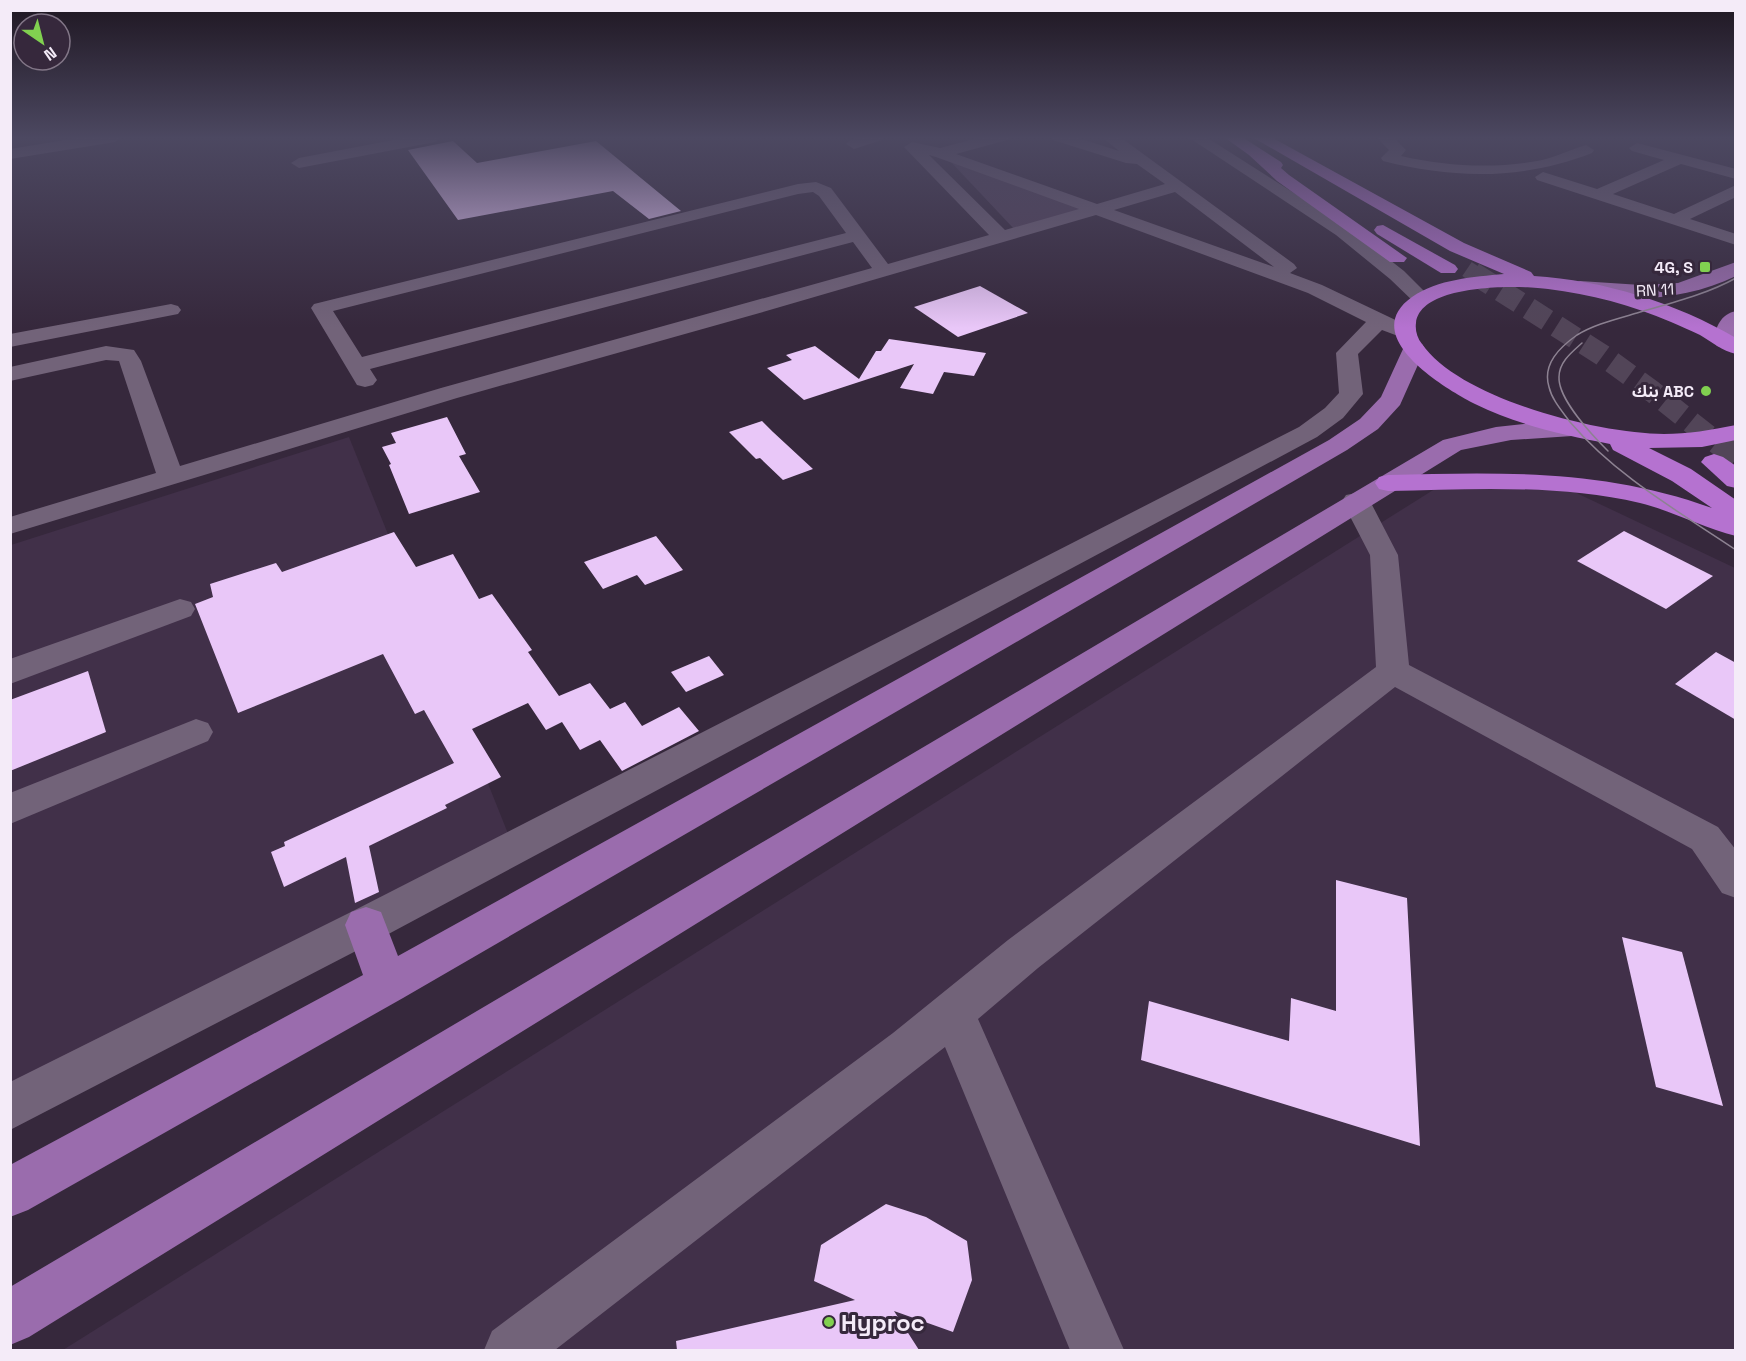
<svg xmlns="http://www.w3.org/2000/svg" width="1746" height="1361" viewBox="0 0 1746 1361" font-family="'Space Grotesk','Noto Sans Arabic',sans-serif">
	<rect width="100%" height="100%" fill="#36283c"/>
	<g fill="#413049">
		<polygon points="349,437 511,841 11,1101 11,545"/>
		<polygon points="1438,487 1568,489 1735,568 1735,1350 63,1350"/>
	</g>
	<polygon fill="#514059" points="951,162 1083,209 1015,230"/>
	<g fill="#e9c7f8">
		<polygon points="453,141 477,163 596,141 681,211 649,219 613,191 458,220 408,150"/>
		<polygon points="980,286 1028,313 958,337 914,307"/>
		<polygon points="889,339 986,353 974,376 944,372 933,394 900,388 914,364 804,400 767,368 792,360 786,355 815,346 859,379 876,351 881,351"/>
		<polygon points="447,417 466,454 459,456 480,492 409,514 389,465 391,464 382,447 396,443 391,433"/>
		<polygon points="762,421 773,432 813,469 783,480 760,458 756,459 729,432"/>
		<polygon points="1624,531 1713,576 1666,609 1577,561"/>
		<polygon points="394,532 416,567 453,554 479,599 492,594 532,650 528,652 559,696 590,683 610,709 625,702 642,726 679,707 699,731 622,771 600,740 580,750 562,722 546,730 528,703 472,729 501,777 445,805 447,808 369,846 379,892 355,903 346,857 284,887 271,852 285,846 284,842 454,763 424,710 415,714 383,654 238,713 195,604 213,597 210,584 276,563 282,572"/>
		<polygon points="656,536 683,570 645,585 637,575 603,589 584,562"/>
		<polygon points="1716,652 1736,663 1736,720 1675,684"/>
		<polygon points="709,656 724,675 686,692 671,672"/>
		<polygon points="88,671 106,732 10,771 10,700"/>
		<polygon points="1336,880 1407,898 1420,1146 1141,1060 1149,1001 1289,1041 1291,998 1336,1011"/>
		<polygon points="1622,937 1682,952 1723,1106 1656,1087"/>
		<polygon points="886,1204 926,1217 967,1241 972,1280 953,1332 894,1311 919,1350 677,1350 676,1341 855,1300 814,1281 821,1245"/>
	</g>
	<g fill="none" stroke-linecap="round" stroke-linejoin="round">
		<polyline stroke="#524558" stroke-width="17" stroke-dasharray="17 9" stroke-linecap="butt" points="1467,269 1476,275"/>
		<polyline stroke="#524558" stroke-width="22" stroke-dasharray="22 11" stroke-linecap="butt" points="1473,273 1602,355 1653,392 1727,451"/>
		<polyline stroke="#524558" stroke-width="29" stroke-dasharray="29 14" stroke-linecap="butt" points="1725,450 1736,459"/>
		<g fill="#726379" fill-rule="evenodd">
			<polygon points="84,137 122,137 115,142 10,159 10,149"/>
			<polygon points="409,137 442,137 435,142 299,168 291,163 299,158"/>
			<polygon points="859,137 884,137 882,140 854,149 846,144 849,141"/>
			<path d="M982 137H1009L1007 140 956 154 1097 204 1165 184 1137 164 1126 163 1053 140 1051 137H1075L1119 151 1102 137H1120L1294 264 1297 268 1290 273 1322 285 1406 325 1409 330 1406 335 1398 336 1382 330 1358 354 1363 394 1343 418 1317 437 381 938 10 1130V1082L351 912 1299 427 1325 408 1339 393 1336 353 1366 322 1308 293 1096 215 756 314 457 398 10 534V517L156 473 119 361 106 360 10 381V367L106 346 134 350 141 361 180 466 441 388 872 268 853 242 370 369 377 380 373 385 365 387 357 385 311 308 314 304 798 184 816 182 831 188 888 264 989 235 904 147 912 142 940 148ZM929 155 936 157 1079 209 1005 230ZM813 192 819 196 846 233 362 357 333 311 798 194ZM1175 192 1274 267 1114 210Z"/>
			<polygon points="1188,137 1206,137 1349,228 1404,271 1432,299 1429,303 1415,303 1390,279 1336,235"/>
			<path d="M1376 137H1393L1406 150 1401 156C1445 166 1492 169 1537 161 1554 158 1569 150 1586 145L1594 150 1592 153C1523 180 1454 179 1383 161L1381 158 1389 150Z"/>
			<polygon points="1637,143 1736,169 1736,179 1681,164 1613,194 1674,214 1736,185 1736,197 1690,219 1736,234 1736,245 1537,180 1535,177 1543,172 1597,189 1664,160 1632,151 1629,148"/>
			<polygon points="171,304 178,306 181,310 178,314 10,347 10,334"/>
			<polygon points="1356,493 1366,495 1370,501 1398,555 1409,665 1718,827 1736,850 1736,898 1722,893 1692,849 1395,687 1038,968 978,1019 1124,1350 1070,1350 945,1047 555,1350 484,1350 492,1331 893,1033 1008,940 1376,667 1370,555 1342,501 1346,495"/>
			<polygon points="180,599 191,602 195,609 191,616 10,684 10,659"/>
			<polygon points="196,719 208,723 213,732 208,741 10,824 10,793"/>
		</g>
		<g fill="#9a6cad" fill-rule="evenodd">
			<path d="M1736 262V276C1687 300 1626 304 1573 291L1570 287 1573 283 1580 281 1641 285 1678 283Z"/>
			<path d="M1736 311V342L1733 346 1725 348 1717 346 1714 341C1715 327 1721 314 1736 311Z"/>
			<polygon points="1414,342 1422,344 1425,349 1400,405 1378,429 1347,450 403,998 28,1210 10,1217 10,1165 363,975 345,925 351,912 366,907 381,912 398,956 1329,440 1360,419 1381,397 1403,349 1406,344"/>
			<polygon points="1541,422 1581,424 1584,429 1581,434 1572,436 1511,440 1461,450 29,1337 10,1345 10,1287 1443,440 1496,427"/>
		</g>
		<g fill="#b572d0" fill-rule="evenodd">
			<polygon points="1224,137 1242,137 1281,162 1283,165 1281,168 1289,175 1407,258 1404,262 1390,262 1277,181 1249,155"/>
			<path d="M1252 137H1271L1464 243 1531 272 1534 276C1603 280 1676 303 1736 338V354C1722 351 1712 342 1700 335 1690 330 1680 326 1671 322 1632 305 1590 294 1548 289 1520 285 1420 283 1416 323 1415 330 1417 338 1422 344 1460 399 1599 434 1664 434 1688 434 1711 430 1736 425V440L1702 447 1649 448 1691 469 1736 500V536C1703 528 1673 511 1640 503 1557 484 1472 489 1388 491L1379 489 1375 483 1379 477 1388 475C1501 472 1604 469 1712 508L1672 481 1613 450 1610 444C1564 435 1517 425 1475 404 1444 388 1357 336 1412 297 1438 279 1473 277 1504 274L1450 251Z"/>
			<polygon points="1383,225 1455,265 1458,269 1455,273 1441,273 1377,234 1374,230 1377,226"/>
			<polygon points="1714,454 1723,457 1736,466 1736,488 1727,486 1701,462 1705,457"/>
		</g>
		<g stroke="#8d8292" stroke-width="1.5">
			<path d="M1736 278C1705 295 1671 303 1637 313 1617 319 1595 324 1577 335 1560 347 1542 364 1549 387 1552 400 1562 411 1570 422 1616 476 1678 511 1736 550"/>
			<path d="M1582 343C1572 352 1559 362 1559 377 1558 399 1593 436 1608 451"/>
		</g>
	</g>
	<linearGradient id="sky" x2="0" y2="1"><stop stop-color="#1e1621"/><stop offset="0.42" stop-color="#4c4861"/><stop offset="1" stop-color="#4c4861" stop-opacity="0"/></linearGradient>
	<rect width="1746" height="328" fill="url(#sky)"/>
	<g fill="#81d050" stroke="#36283c" stroke-width="2">
		<rect x="1699" y="261" width="12" height="12" rx="3"/>
		<circle cx="1706" cy="391" r="6"/>
		<circle cx="829" cy="1322" r="6"/>
	</g>
	<g text-anchor="middle" dominant-baseline="central" stroke-width="6" stroke-linejoin="round" paint-order="stroke">
		<g font-size="16" font-weight="bold" fill="#f4ebf8" stroke="#36283c" text-anchor="end">
			<text x="1693" y="267">4G, S</text>
			<text x="1694" y="391">بنك ABC</text>
		</g>
		<g font-size="16" fill="#f4ebf8" stroke="#36283c">
			<text transform="translate(1655 290) rotate(-3)">RN 11</text>
		</g>
		<g font-size="24" font-weight="bold" fill="#f4ebf8" stroke="#36283c" text-anchor="start">
			<text x="841" y="1322">Hyproc</text>
		</g>
	</g>
	<rect width="1746" height="1361" fill="none" stroke="#f4ebf8" stroke-width="24"/>
	<g transform="translate(42 42) rotate(145)"><circle r="28" fill="#36283c" stroke="#827687" stroke-width="1.5"/>
	<path d="M0-4.5L10 22L0 15L-10 22Z" fill="#81d050"/>
	<text y="-9" font-size="16" font-weight="bold" text-anchor="middle" fill="#f4ebf8">N</text>
	</g>
</svg>
